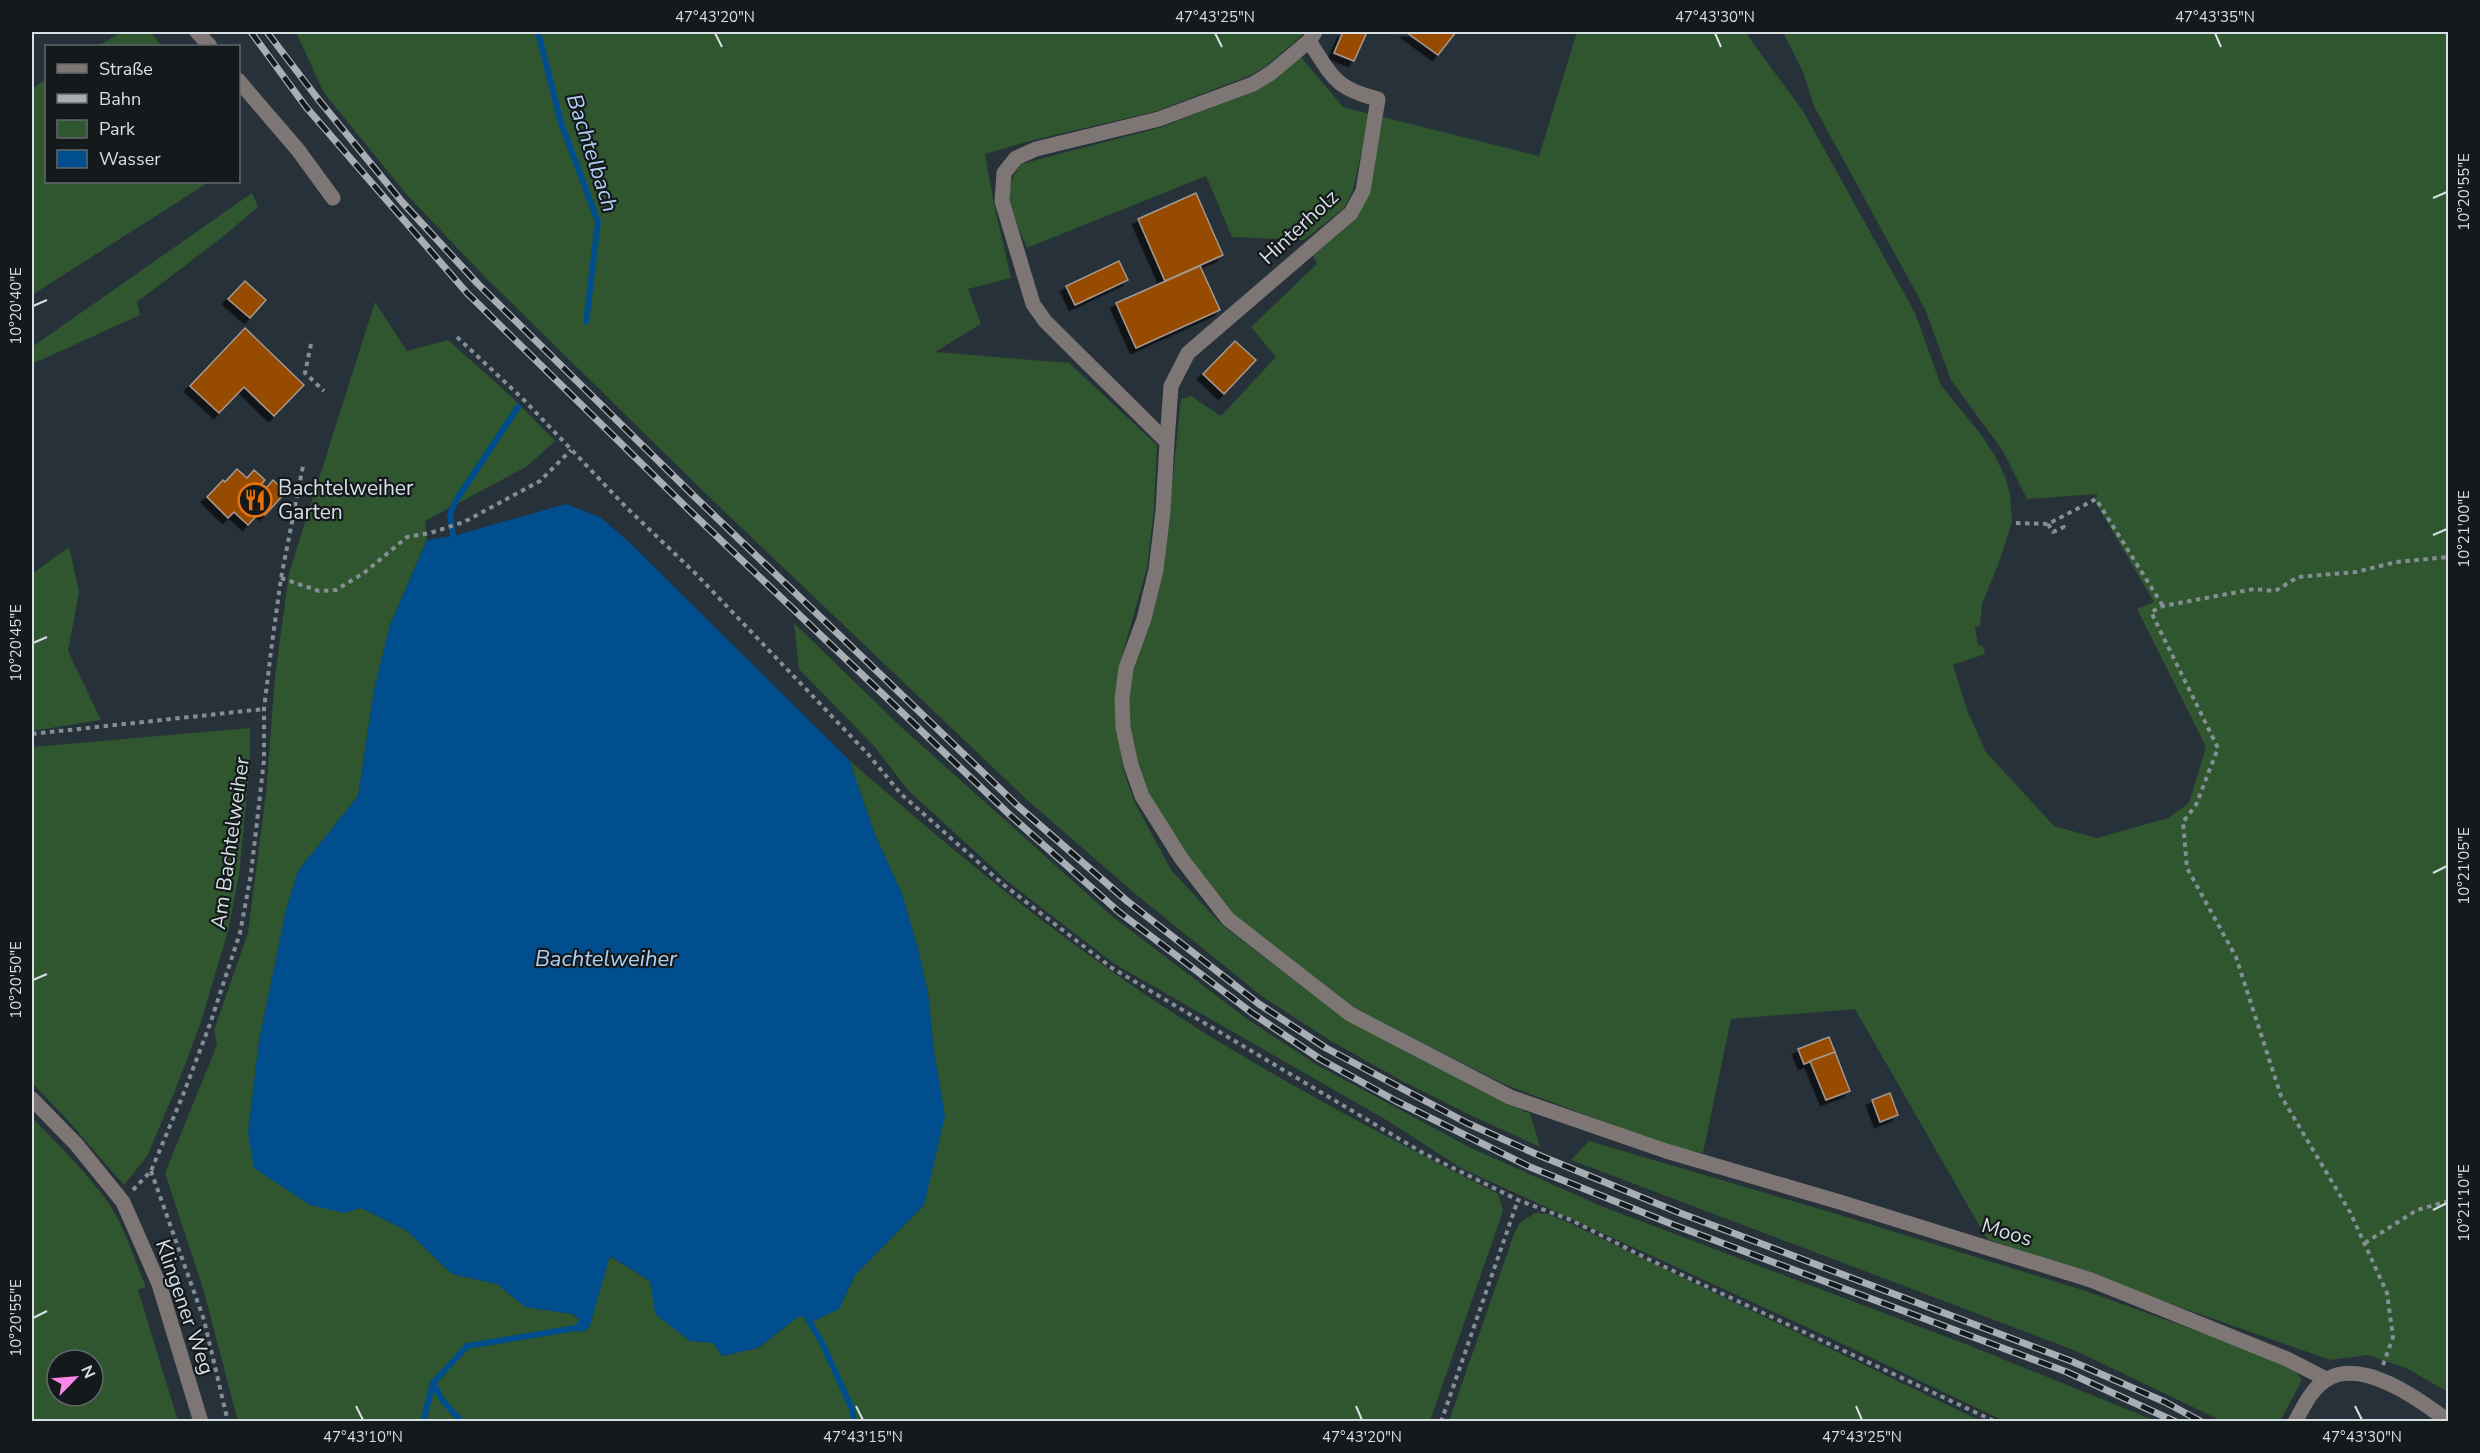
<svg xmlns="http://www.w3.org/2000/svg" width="2480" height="1453" viewBox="0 0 2480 1453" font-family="'Nunito Sans',sans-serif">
	<defs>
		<filter id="shadow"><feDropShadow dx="-5.5" dy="5.5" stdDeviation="0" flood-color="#0009"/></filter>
	</defs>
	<rect width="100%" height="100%" fill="#27313a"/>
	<g fill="#2f562e" fill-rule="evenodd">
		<polygon points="122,32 151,32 161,46 98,46"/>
		<polygon points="296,32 1306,32 1265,67 1249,76 1157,111 1030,141 985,154 994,204 1011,278 968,289 981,324 935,352 1069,363 1157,445 1154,509 1147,568 1119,667 1117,728 1123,769 1134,801 1171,870 1222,925 1348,1021 1530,1114 1540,1147 1472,1116 1404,1082 1331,1041 1263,997 1133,892 1026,799 703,491 484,276 408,196 324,93"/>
		<polygon points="1577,32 1745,32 1803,111 1915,313 1941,385 1982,436 1995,456 2006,479 2010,495 2012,522 1998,565 1982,604 1980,626 1975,627 1978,645 1983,646 1985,654 1953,665 1967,710 1986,752 2054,826 2097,838 2168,818 2189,803 2206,747 2137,609 2154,602 2096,503 2097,494 2027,499 2003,451 1951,380 1925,309 1814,106 1803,72 1783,32 2448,32 2448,1392 2406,1368 2368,1355 2330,1360 1987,1239 1855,1009 1731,1019 1703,1153 1669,1146 1506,1085 1352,1009 1230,914 1186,857 1147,793 1137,763 1130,727 1129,699 1132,669 1152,620 1163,570 1181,399 1191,396 1221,416 1276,357 1251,327 1317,264 1313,256 1356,217 1367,193 1383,117 1539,156"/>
		<path d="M1301 57 1343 107 1370 114 1353 190 1344 208 1304 240 1232 237 1206 176 1027 248C1015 217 998 194 1021 164L1162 127 1256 90 1275 79Z"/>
		<polygon points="46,79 46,182 209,182 32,295 32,89"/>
		<polygon points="252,193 258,207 220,239 137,302 140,315 32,364 32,347"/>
		<path d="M375 302 407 351 448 340 515 400 555 441 526 467 425 521 427 539 390 625 374 690 358 796 298 871 286 910 259 1041 248 1133 344 1213 361 1208 406 1230 452 1274 497 1284 525 1307 572 1314 589 1328 609 1256 650 1281 690 1341 713 1343 722 1356 758 1348 799 1316 839 1309 855 1275 924 1205 934 1052 928 993 918 949 902 894 875 835 849 760C933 833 1018 906 1110 970 1232 1057 1365 1126 1498 1194L1503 1211 1430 1421 238 1422 203 1288 165 1173 217 1045 214 1030 248 933 266 793 275 677 289 573Z"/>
		<polygon points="69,547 79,592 68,651 101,720 32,731 32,574"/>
		<polygon points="794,623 900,726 1113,917 1247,1019 1317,1065 1471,1148 1601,1206 1968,1345 2156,1421 2004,1421 1828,1337 1461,1168 1388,1121 1113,963 1007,881 907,789 875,747 799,669"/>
		<polygon points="250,728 250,762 239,875 228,931 201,1022 176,1088 147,1156 124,1185 63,1115 32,1083 32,747"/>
		<path d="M32 1117C58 1145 90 1175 111 1207 126 1231 135 1261 146 1287L138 1290 178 1421H32ZM57 1360H93V1396H57Z"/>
		<polygon points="1589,1141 1840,1215 2086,1291 2272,1358 2297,1373 2302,1380 2280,1421 2222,1421 2076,1351 1571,1160"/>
		<polygon points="1535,1213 1548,1214 1567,1222 1981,1421 1449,1421 1514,1234 1520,1223"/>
	</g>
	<polygon fill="#004e8d" points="566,504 600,517 628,541 849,760 875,835 902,894 918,949 928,993 934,1052 945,1116 924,1205 855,1275 839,1309 814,1321 799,1316 758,1348 722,1356 713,1343 690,1341 655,1314 650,1281 610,1256 589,1328 580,1333 576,1328 579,1319 572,1314 525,1307 497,1284 452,1274 406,1230 361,1208 344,1213 310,1205 254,1168 248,1134 259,1041 286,910 298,871 358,796 374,690 390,625 427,540 453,536"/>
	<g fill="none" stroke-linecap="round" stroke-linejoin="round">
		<g stroke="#004e8d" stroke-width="6">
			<polyline points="538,32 561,123 598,222 586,322"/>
			<polyline points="454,542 450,515 455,502 518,407"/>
			<polyline points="808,1319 822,1343 852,1409 854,1422"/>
			<polyline points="423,1422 433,1383"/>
			<polyline points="462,1422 442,1400 433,1383 467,1346 576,1328 580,1324"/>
		</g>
	</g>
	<g fill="#974c00" stroke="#a6988f" stroke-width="1.5" filter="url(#shadow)">
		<polygon points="1343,32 1367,32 1354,61 1334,53"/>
		<polygon points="1406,32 1456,32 1438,55"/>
		<polygon points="1196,193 1223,255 1165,281 1138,219"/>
		<polygon points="1119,261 1128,280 1075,305 1066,286"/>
		<polygon points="1200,266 1220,310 1136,348 1116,303"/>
		<polygon points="245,281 266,300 250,318 228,299"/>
		<polygon points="245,328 304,385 274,416 244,387 219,413 190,386"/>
		<polygon points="1235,341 1256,360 1224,394 1203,374"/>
		<polygon points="237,469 247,478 254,470 265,480 257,489 262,493 273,480 286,492 265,515 261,511 248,525 234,512 228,518 207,497 223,480 225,482"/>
		<polygon points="1829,1037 1835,1052 1804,1064 1798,1049"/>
		<polygon points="1835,1052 1850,1091 1826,1100 1810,1061"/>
		<polygon points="1890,1093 1898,1115 1880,1122 1872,1100"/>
	</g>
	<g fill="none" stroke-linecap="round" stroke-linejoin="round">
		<g stroke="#858e94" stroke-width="4" stroke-dasharray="4.5 4.5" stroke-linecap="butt">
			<polyline points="457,337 524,400 626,507 696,574 867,753 901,794 1004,885 1112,968 1423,1153 1518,1200 1571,1220 1648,1259 1996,1422"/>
			<polyline points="311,344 305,373 324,391"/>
			<polyline points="2016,523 2048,524 2096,499 2163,606"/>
			<polyline points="2048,524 2053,532 2064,527 2066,530"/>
			<polyline points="281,578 319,591 336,590 364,573 407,537 430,533 464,522 540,481 571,450"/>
			<polyline points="32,734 264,709"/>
			<polyline points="151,1171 204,1320 228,1422"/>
			<polyline points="133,1190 151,1171 183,1095 210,1024 240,933 251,874 264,760 264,709 271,651 281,578 303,466"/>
			<polyline points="2365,1243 2417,1210 2448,1201"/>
			<polyline points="2383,1365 2393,1337 2387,1293 2350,1212 2281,1096 2236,957 2187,868 2183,822 2196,805 2218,748 2151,612 2163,606 2254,589 2275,591 2298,577 2356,572 2396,562 2448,557"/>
			<polyline points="1441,1422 1518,1200"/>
		</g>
		<g stroke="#7d7675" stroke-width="15">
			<polyline points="197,32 210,46"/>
			<polyline points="1315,32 1309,41 1271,73 1253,84 1159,119 1036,149 1016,158 1004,173 1002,201 1033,304 1045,321 1167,442 1163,511 1156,570 1144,619 1126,668 1122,699 1123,727 1131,765 1142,796 1181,858 1228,919 1350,1014 1510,1097 1666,1151 1843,1203 2091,1280 2287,1359 2326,1379"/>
			<polyline points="238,80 298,150 333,198"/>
			<path d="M1167 442 1171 386 1188 353 1351 213 1363 191 1378 99C1334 88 1333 77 1309 41"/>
			<polyline points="32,1099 76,1144 123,1202 159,1284 201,1422"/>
			<path d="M2295 1422C2303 1408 2311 1389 2326 1380 2361 1357 2419 1399 2448 1421"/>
		</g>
		<g stroke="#a7afb5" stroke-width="7">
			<g id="rail">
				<polyline points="251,32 306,107 467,293 688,509 1011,816 1119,912 1252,1013 1320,1059 1396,1101 1530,1167 1674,1225 2067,1372 2176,1422"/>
				<polyline points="267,32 318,99 403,203 478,284 697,499 1019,807 1127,901 1259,1004 1326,1048 1401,1088 1467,1123 1536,1154 1680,1213 2071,1361 2165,1402 2202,1422"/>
			</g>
		</g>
		<use href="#rail" stroke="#14191c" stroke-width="4.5" stroke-dasharray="14" stroke-linecap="butt"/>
	</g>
	<path fill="none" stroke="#d8dfe4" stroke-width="2" d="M715 33 722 47M1215 33 1222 47M1715 33 1721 47M2215 33 2221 47M2433 198 2447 192M33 306 47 300M2433 535 2447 529M33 643 47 637M2433 873 2447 866M33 980 47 974M2433 1210 2447 1203M33 1318 47 1311M356 1406 363 1420M856 1406 863 1420M1356 1406 1362 1420M1856 1406 1862 1420M2355 1406 2362 1420"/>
	<defs>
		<g id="restaurant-ring" transform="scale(1.725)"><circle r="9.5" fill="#14191c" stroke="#e8710a" stroke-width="1.5"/><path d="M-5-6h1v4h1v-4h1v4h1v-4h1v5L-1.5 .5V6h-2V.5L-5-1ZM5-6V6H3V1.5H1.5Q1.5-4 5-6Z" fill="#e8710a"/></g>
	</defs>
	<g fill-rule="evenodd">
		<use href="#restaurant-ring" x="255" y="500"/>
	</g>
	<g text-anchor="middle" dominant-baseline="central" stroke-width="4.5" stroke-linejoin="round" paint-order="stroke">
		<g font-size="21" fill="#d8dfe4" stroke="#14191c">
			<text transform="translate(1299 227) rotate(-43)">Hinterholz</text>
			<text transform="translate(230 843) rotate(-82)">Am Bachtelweiher</text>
			<text transform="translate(2007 1232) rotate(17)">Moos</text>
			<text transform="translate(185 1307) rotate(71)">Klingener Weg</text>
		</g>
		<g font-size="21" fill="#d8dfe4" stroke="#14191c" text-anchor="start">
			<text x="278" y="488">Bachtelweiher<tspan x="278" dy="24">Garten</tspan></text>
		</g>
		<g font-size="22" font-style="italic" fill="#afd0f4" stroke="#14191c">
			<text transform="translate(592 153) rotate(72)">Bachtelbach</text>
			<text x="606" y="959">Bachtelweiher</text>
		</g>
	</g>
	<rect width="2480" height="1453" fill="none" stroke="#14191c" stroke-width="66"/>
	<rect x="45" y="45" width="195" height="138" fill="#14191c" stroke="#62686c" stroke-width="1.5"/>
	<rect x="57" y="64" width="30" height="9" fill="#7d7675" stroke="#62686c" stroke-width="1.5"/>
	<text x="99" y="75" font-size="18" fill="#d8dfe4">Straße</text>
	<rect x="57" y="94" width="30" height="9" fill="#a7afb5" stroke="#62686c" stroke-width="1.5"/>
	<text x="99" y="105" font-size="18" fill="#d8dfe4">Bahn</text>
	<rect x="57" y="120" width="30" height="18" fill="#2f562e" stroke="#62686c" stroke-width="1.5"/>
	<text x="99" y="135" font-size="18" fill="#d8dfe4">Park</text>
	<rect x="57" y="150" width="30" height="18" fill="#004e8d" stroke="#62686c" stroke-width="1.5"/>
	<text x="99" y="165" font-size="18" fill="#d8dfe4">Wasser</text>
	<g transform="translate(75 1378) rotate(65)"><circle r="28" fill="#14191c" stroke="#62686c" stroke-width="1.5"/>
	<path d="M0-4.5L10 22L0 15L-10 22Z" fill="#f987e8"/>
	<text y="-9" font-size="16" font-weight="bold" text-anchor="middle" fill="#d8dfe4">N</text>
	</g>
	<rect x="33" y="33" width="2414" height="1387" fill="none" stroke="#d8dfe4" stroke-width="2"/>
	<g font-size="15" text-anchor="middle" fill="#d8dfe4">
		<text x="715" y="22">47°43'20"N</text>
		<text x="1215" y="22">47°43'25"N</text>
		<text x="1715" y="22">47°43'30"N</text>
		<text x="2215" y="22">47°43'35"N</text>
		<text transform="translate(2464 192) rotate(-90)" y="5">10°20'55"E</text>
		<text transform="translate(16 306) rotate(-90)" y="5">10°20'40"E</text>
		<text transform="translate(2464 529) rotate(-90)" y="5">10°21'00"E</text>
		<text transform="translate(16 643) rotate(-90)" y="5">10°20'45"E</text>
		<text transform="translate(2464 866) rotate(-90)" y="5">10°21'05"E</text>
		<text transform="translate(16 980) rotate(-90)" y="5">10°20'50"E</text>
		<text transform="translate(2464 1203) rotate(-90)" y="5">10°21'10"E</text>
		<text transform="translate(16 1318) rotate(-90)" y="5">10°20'55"E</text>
		<text x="363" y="1442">47°43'10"N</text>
		<text x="863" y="1442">47°43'15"N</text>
		<text x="1362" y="1442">47°43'20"N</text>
		<text x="1862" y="1442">47°43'25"N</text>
		<text x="2362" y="1442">47°43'30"N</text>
	</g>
</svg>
